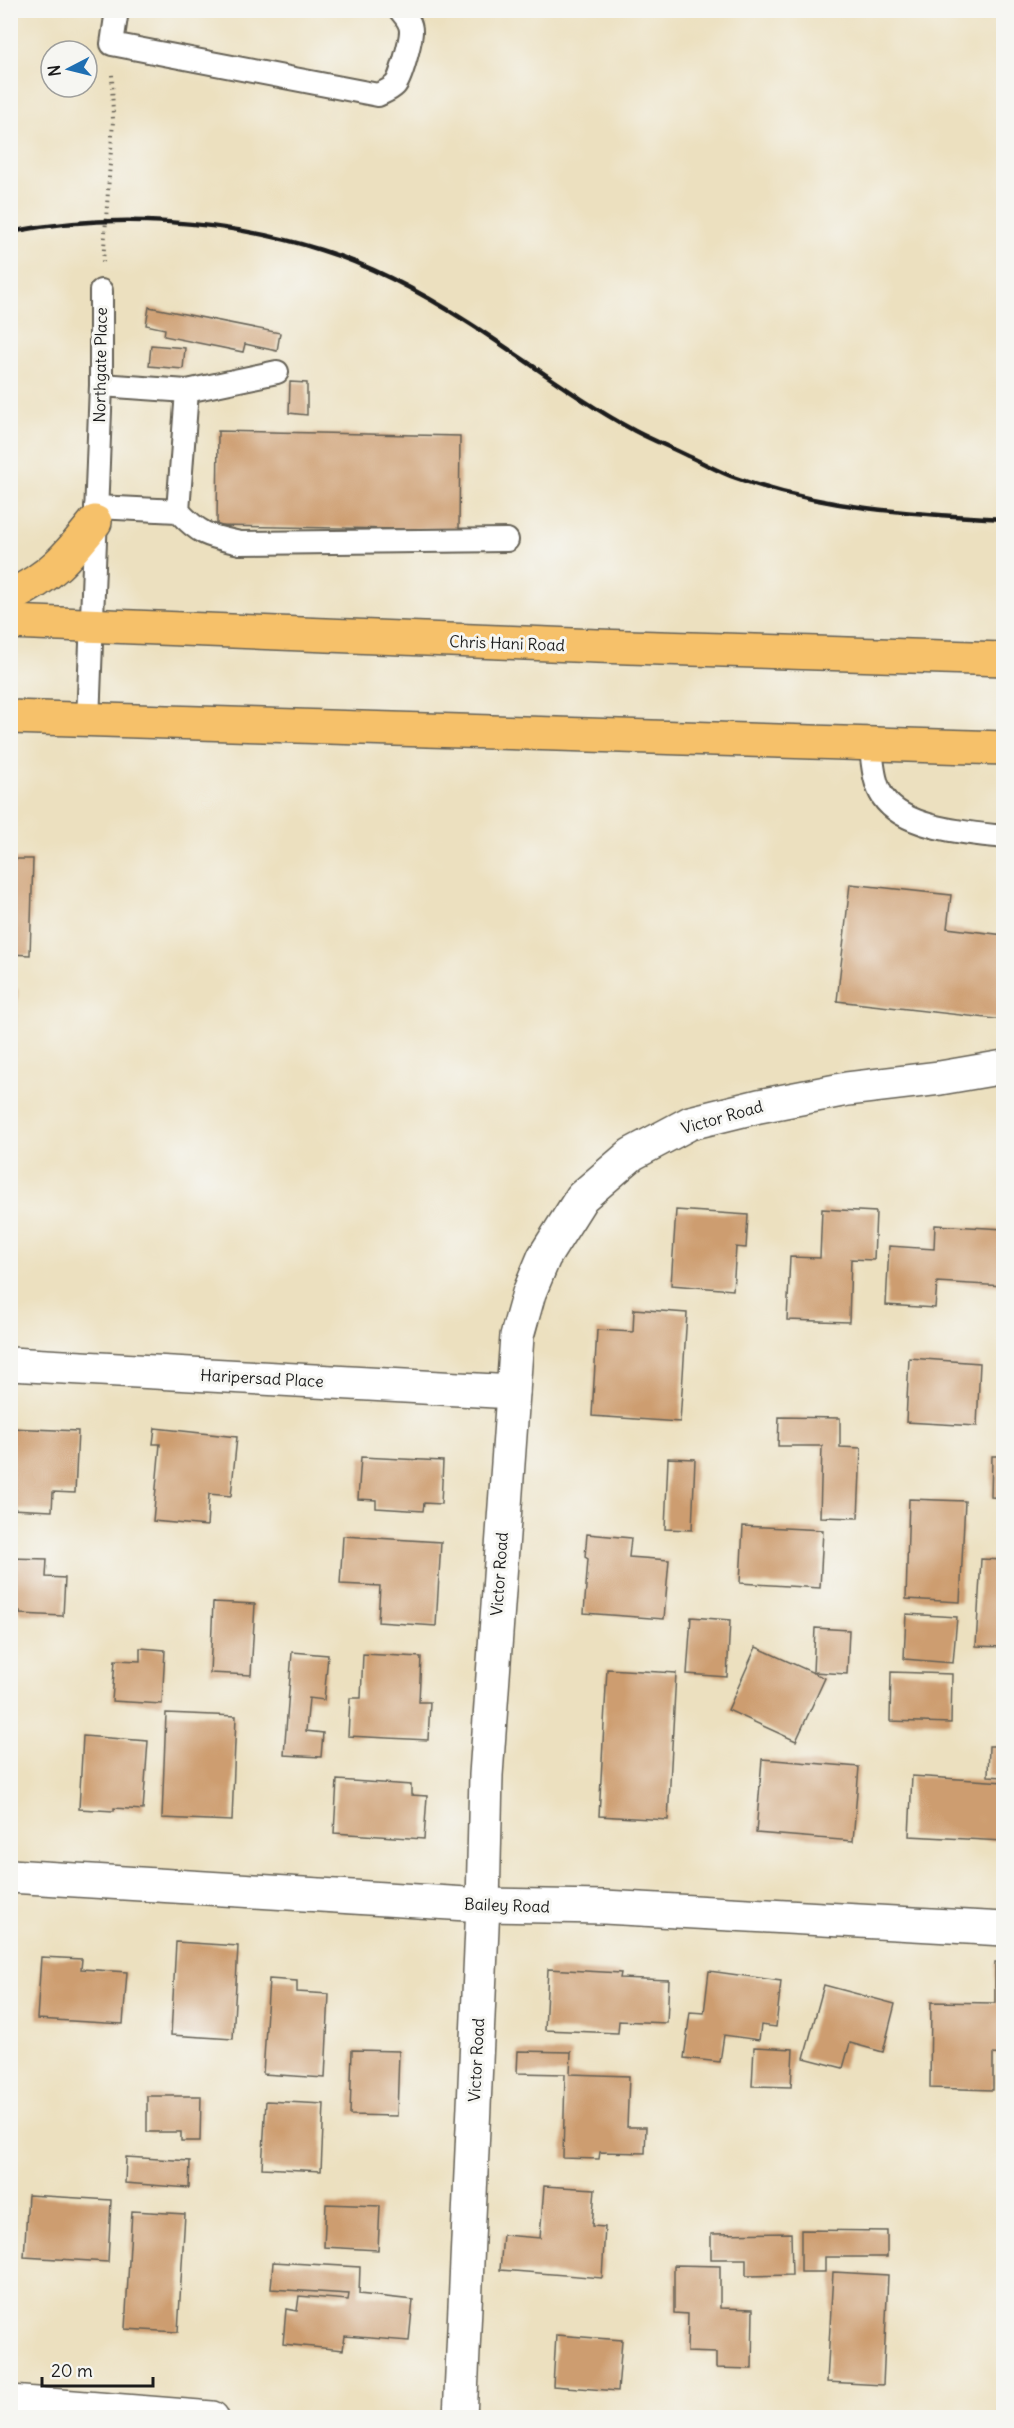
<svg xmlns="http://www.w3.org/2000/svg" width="1014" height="2428" viewBox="0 0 1014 2428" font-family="Delius,sans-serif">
	<rect width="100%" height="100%" fill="#f6f6f2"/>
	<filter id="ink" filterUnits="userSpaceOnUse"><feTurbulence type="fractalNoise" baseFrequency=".0167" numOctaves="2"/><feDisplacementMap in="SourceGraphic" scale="12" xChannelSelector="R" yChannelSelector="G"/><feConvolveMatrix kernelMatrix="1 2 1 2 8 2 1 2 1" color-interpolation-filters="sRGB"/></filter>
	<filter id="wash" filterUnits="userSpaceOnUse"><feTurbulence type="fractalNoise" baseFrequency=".008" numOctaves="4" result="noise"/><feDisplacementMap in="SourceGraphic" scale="24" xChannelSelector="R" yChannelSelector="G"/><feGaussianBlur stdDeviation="1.35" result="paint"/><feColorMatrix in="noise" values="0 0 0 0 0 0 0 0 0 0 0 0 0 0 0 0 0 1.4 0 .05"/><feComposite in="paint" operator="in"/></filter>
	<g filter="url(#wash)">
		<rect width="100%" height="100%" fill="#ece0bf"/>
		<g id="blocks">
			<g fill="#cd9d70">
				<polygon points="149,307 280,333 277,351 245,344 243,352 164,336 165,329 146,325"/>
				<polygon points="151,345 185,348 183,369 149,366"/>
				<polygon points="290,382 307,383 307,415 289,413"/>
				<polygon points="218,431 460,436 459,530 217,526"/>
				<polygon points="10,859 33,859 30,955 10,954"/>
				<polygon points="850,884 951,895 947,928 1004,935 1004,1020 837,1001"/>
				<polygon points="10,988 18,989 14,1060 10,1060"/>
				<polygon points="822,1209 876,1212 874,1260 851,1259 849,1322 787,1320 790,1257 820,1258"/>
				<polygon points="676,1210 748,1215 746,1248 736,1247 733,1290 671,1285"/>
				<polygon points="935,1225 1004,1229 1004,1286 937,1282 935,1308 886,1305 889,1246 934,1249"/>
				<polygon points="634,1309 687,1313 680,1422 592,1416 597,1330 633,1332"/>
				<polygon points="909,1358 980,1363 977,1426 906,1422"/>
				<polygon points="779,1417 840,1418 840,1447 861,1448 858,1518 820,1517 822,1446 778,1446"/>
				<polygon points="10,1428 78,1431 75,1493 53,1492 52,1511 10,1509"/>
				<polygon points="155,1428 237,1437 231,1496 209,1494 207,1526 153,1521 160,1444 153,1444"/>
				<polygon points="992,1456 1004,1456 1004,1498 991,1497"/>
				<polygon points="361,1457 443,1461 441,1504 424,1503 423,1511 376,1508 376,1500 358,1499"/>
				<polygon points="668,1458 695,1459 692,1530 665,1529"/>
				<polygon points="909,1499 965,1501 960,1602 906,1599"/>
				<polygon points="743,1526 823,1530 820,1588 740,1583"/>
				<polygon points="587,1534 631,1538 629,1557 669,1560 664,1619 584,1613 588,1559 585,1557"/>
				<polygon points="343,1536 441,1542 436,1626 378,1622 380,1586 340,1584"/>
				<polygon points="10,1558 47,1559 46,1577 65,1578 63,1616 20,1614 20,1611 10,1611"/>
				<polygon points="981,1559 1004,1560 1004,1647 976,1646"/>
				<polygon points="213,1602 255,1604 251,1675 210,1673"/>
				<polygon points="906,1614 957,1617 953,1663 904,1659"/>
				<polygon points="691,1617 730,1620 727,1677 687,1674"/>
				<polygon points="815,1628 849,1630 847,1674 813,1672"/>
				<polygon points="756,1647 825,1678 796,1741 728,1710"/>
				<polygon points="140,1648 165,1650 162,1704 112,1701 115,1660 140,1661"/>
				<polygon points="292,1652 328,1655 324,1700 309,1698 306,1731 323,1733 321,1757 284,1755"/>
				<polygon points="363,1654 421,1657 419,1702 430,1702 428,1740 348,1736 350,1698 361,1698"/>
				<polygon points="607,1669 676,1673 668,1820 599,1816"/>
				<polygon points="891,1672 952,1674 951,1723 890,1721"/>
				<polygon points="166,1713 236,1716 232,1821 162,1818"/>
				<polygon points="83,1736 148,1741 143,1810 114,1808 114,1811 79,1809"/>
				<polygon points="989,1746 1004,1746 1004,1777 988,1776"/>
				<polygon points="762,1759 859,1767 853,1841 756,1833"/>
				<polygon points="912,1776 1004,1782 1004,1841 909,1836"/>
				<polygon points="337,1780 411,1785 411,1795 427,1796 424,1839 334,1833"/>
				<polygon points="176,1942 238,1946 233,2039 171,2035"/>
				<polygon points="41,1957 82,1959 81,1969 127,1972 123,2024 37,2019"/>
				<polygon points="995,1962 1004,1962 1004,2055 993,2054 993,2090 930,2088 931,2002 995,2003"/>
				<polygon points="548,1969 621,1973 620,1978 669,1980 667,2023 619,2021 618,2033 545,2030"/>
				<polygon points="709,1971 781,1981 776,2027 761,2025 759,2040 724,2035 720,2062 684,2058 690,2012 704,2013"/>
				<polygon points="269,1979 297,1981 297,1992 329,1994 325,2078 263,2074"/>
				<polygon points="824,1985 895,2004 883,2052 850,2043 843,2068 804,2058"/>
				<polygon points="754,2047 793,2049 791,2087 752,2086"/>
				<polygon points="352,2050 399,2051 397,2116 350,2115"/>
				<polygon points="518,2051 571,2052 570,2074 629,2076 627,2127 646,2127 645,2153 600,2152 599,2159 563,2158 565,2074 517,2073"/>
				<polygon points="147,2096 201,2096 200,2141 181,2141 181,2132 147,2132"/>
				<polygon points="266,2101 324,2104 321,2171 262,2168"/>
				<polygon points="126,2157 190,2161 189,2188 125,2183"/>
				<polygon points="544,2186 595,2189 592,2226 605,2227 602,2278 500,2270 503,2235 540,2238"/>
				<polygon points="28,2195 111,2200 108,2262 24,2257"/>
				<polygon points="326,2204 380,2206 378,2250 324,2247"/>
				<polygon points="132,2211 185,2214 178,2332 125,2329"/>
				<polygon points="801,2230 887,2231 887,2257 825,2257 825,2272 801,2272"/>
				<polygon points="791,2233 792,2275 746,2276 746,2259 711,2259 711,2234"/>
				<polygon points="273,2262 360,2267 359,2294 413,2300 409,2341 345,2336 343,2350 283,2344 286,2309 297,2311 299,2296 348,2300 349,2294 271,2289"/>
				<polygon points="674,2265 720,2266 720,2308 753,2309 752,2369 716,2368 716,2353 687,2352 688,2314 674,2313"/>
				<polygon points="833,2272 888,2275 883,2385 827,2382"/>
				<polygon points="556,2335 622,2340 618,2391 553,2386"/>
			</g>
		</g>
	</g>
	<g filter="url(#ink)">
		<use href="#blocks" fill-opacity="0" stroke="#656155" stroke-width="1.5"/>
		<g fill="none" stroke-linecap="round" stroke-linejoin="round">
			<g stroke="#656155" stroke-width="26">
				<g id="service">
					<path d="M117 10 112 44 378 95C384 92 390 90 395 85 401 79 411 40 411 31 411 22 405 16 400 10"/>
					<polyline points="101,385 187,391 178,511"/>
					<polyline points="187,391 277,372"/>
					<path d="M96 507 178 511C200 535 209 536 240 543L507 540"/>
					<polyline points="88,721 101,385 101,291"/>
					<path d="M870 743C873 761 873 782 883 797 904 829 969 833 1004 837"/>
				</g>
			</g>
			<g stroke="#656155" stroke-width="36">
				<g id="minor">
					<polyline points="10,1364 513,1392"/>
					<polyline points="10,1876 483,1905 604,1907 1004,1929"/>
					<polyline points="10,2402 212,2418"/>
					<polyline points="460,2418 483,1905 486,1775 517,1336 529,1293 544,1257 582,1197 632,1154 690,1123 759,1106 847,1089 940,1078 1004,1067"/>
				</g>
			</g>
			<g stroke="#656155" stroke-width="36">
				<g id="primary">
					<path d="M10 596C51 577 68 556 95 522"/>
					<polyline points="10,622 597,646 1004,659"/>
					<polyline points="10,717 1004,748"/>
				</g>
			</g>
			<polyline stroke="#656155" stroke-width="4" stroke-dasharray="1.5 4.5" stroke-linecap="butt" points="103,262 113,121 112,74"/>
			<use href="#service" stroke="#fff" stroke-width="22"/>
			<use href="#minor" stroke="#fff" stroke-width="33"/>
			<use href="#primary" stroke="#f6c16b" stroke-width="33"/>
			<path stroke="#1c1c1c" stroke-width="4.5" d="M10 232C111 212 223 219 321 250 373 266 424 294 469 323 524 358 577 400 635 431 652 440 670 447 688 456 704 463 719 472 736 478 823 509 912 514 1004 519"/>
		</g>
	</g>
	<g text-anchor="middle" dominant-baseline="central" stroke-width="6" stroke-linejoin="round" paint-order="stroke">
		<g font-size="16" fill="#1c1c1c" stroke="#f6f6f2">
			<text transform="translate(100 365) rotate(-89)">Northgate Place</text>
			<text transform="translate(507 643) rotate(2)">Chris Hani Road</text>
			<text transform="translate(722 1117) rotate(-16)">Victor Road</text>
			<text transform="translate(262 1378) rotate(3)">Haripersad Place</text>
			<text transform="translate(499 1574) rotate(-86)">Victor Road</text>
			<text transform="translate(507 1905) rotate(2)">Bailey Road</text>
			<text transform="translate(476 2060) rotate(-87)">Victor Road</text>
		</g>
	</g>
	<rect width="1014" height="2428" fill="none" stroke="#f6f6f2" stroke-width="36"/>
	<g transform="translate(69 69) rotate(263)"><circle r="28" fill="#f6f6f2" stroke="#9f9f9c" stroke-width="1.5"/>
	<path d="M0-4.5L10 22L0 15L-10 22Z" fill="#1f6fb2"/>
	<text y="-9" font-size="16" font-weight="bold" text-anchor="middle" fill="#1c1c1c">N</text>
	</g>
	<path d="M42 2377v9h111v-9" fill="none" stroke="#1c1c1c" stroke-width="3"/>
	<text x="51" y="2377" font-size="18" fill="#1c1c1c" stroke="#f6f6f2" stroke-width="4.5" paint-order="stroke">20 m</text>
</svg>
